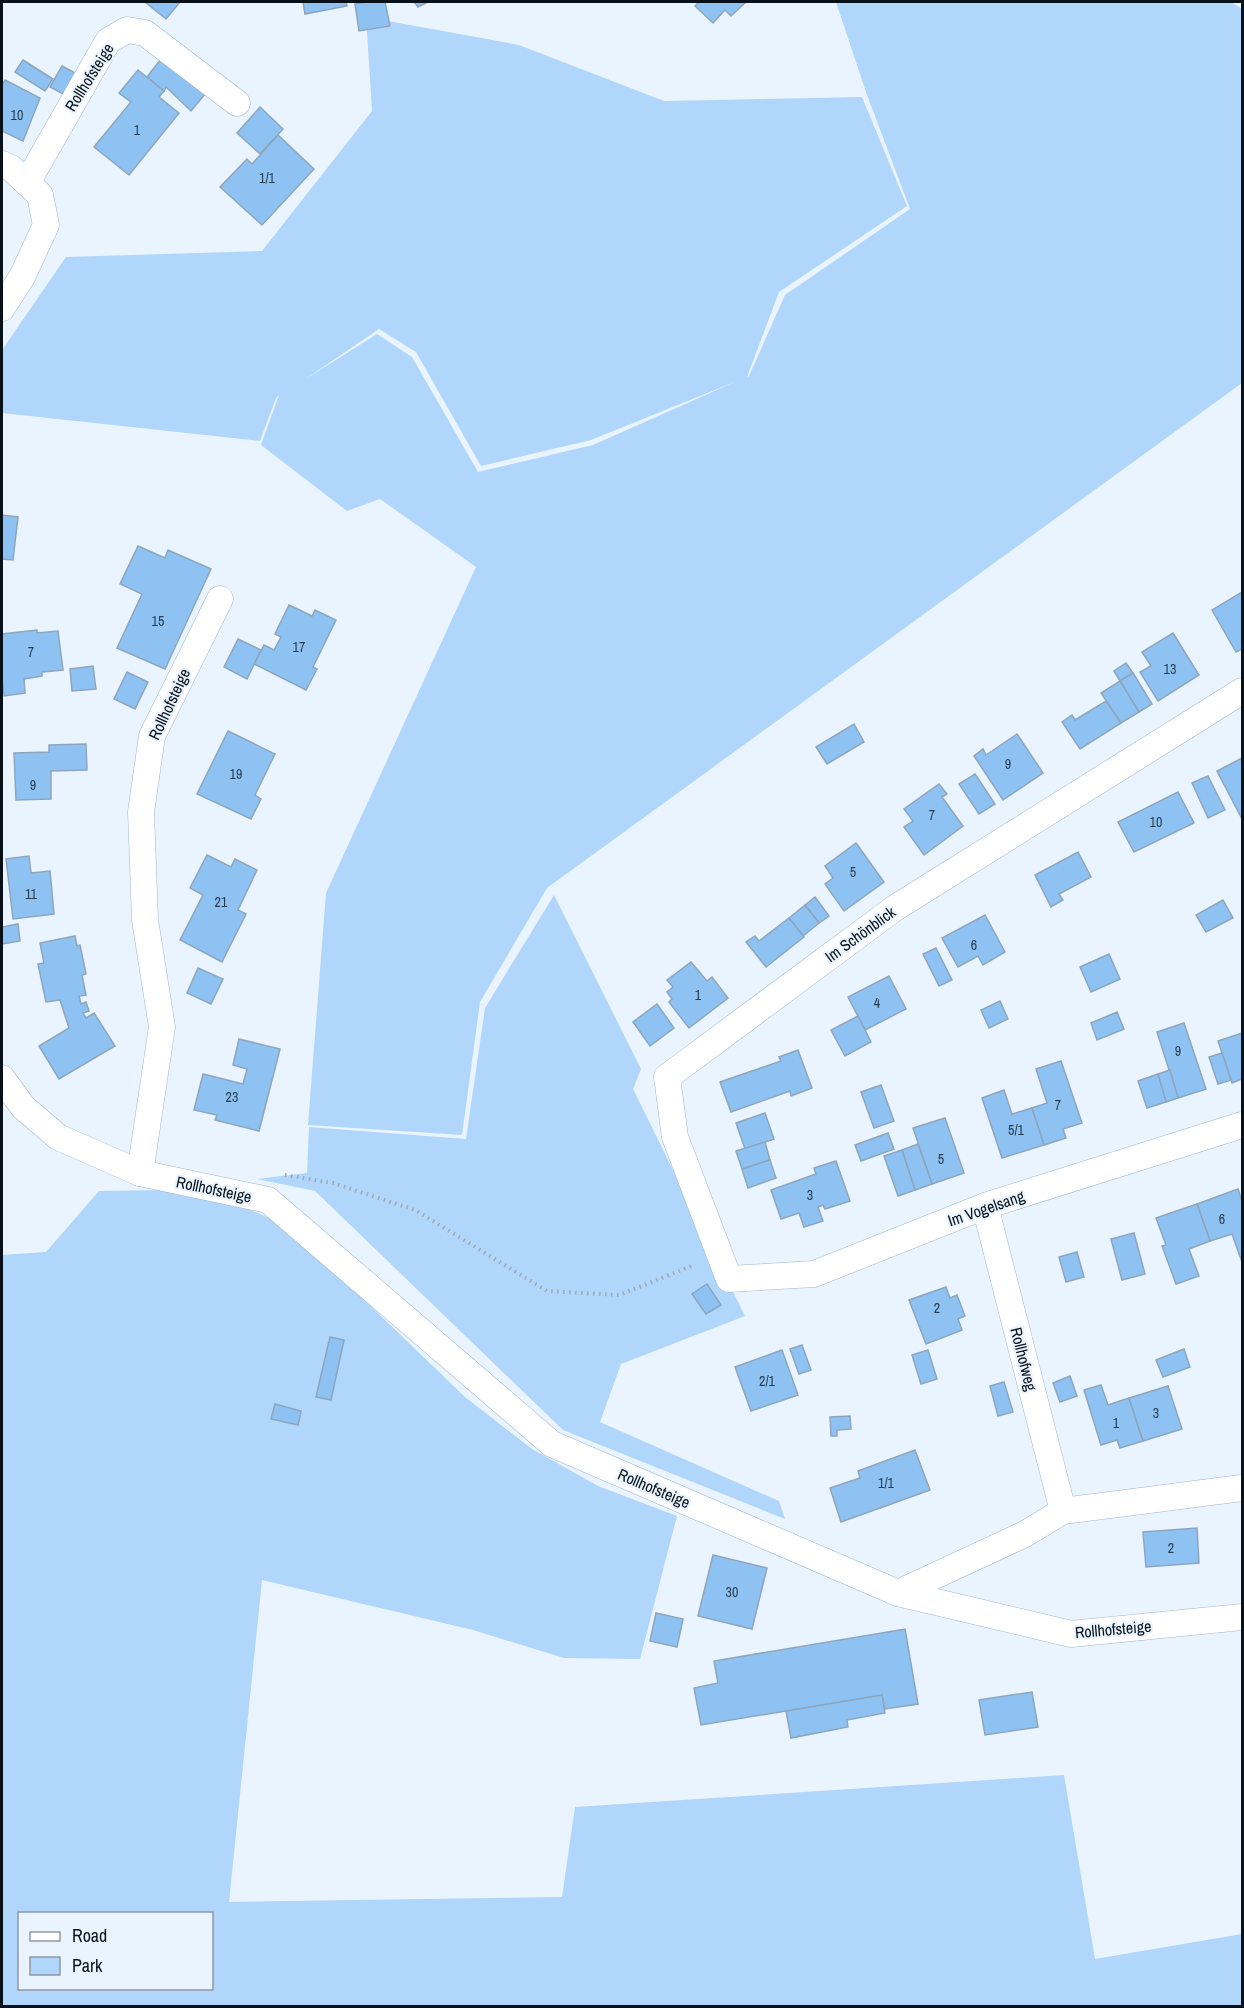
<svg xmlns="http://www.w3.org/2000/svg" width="1244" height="2008" viewBox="0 0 1244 2008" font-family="'Archivo Narrow',sans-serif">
	<rect width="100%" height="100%" fill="#eaf4fe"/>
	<g fill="#b0d6fb" fill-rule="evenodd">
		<path d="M836 2H1231L1242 9V383L547 888 480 1002 462 1135 308 1125 326 893 476 567 380 499 347 511 261 445 279 395 276 398 260 441 2 413V350L66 257 262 251 372 111 366 17 519 45 664 101 862 97 907 206 779 292 747 377 749 376 785 295 910 209 867 95ZM379 329 416 352 481 466 591 440 737 381 593 445 478 472 412 357 377 334 304 380Z"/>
		<polygon points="554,895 641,1069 633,1089 745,1316 621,1364 600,1422 779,1501 785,1519 563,1430 315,1191 257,1179 307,1173 309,1127 466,1139 485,1008"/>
		<path d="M165 1190 248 1209 292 1228 359 1295 465 1397 532 1449 598 1486 677 1516 640 1659 564 1658 473 1630 262 1580 229 1902 562 1897 575 1807 1064 1775 1095 1959 1242 1934V2006H2V1255L46 1252 99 1191ZM20 1914H212V1988H20Z"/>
	</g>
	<g fill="#8ec2f3" stroke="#8ea6bd" stroke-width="1.5">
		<polygon points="145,2 180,2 166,19"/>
		<polygon points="303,2 346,2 347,6 305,14"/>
		<polygon points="368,2 385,2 390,26 359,31 355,4"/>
		<polygon points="414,2 428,2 418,7"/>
		<polygon points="699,2 746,2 731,16 725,10 713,23 695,6"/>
		<polygon points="164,55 205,94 191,111 166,87 164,91 147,77"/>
		<polygon points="23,60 53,79 45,91 15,72"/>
		<polygon points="62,66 77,74 65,95 50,87"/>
		<polygon points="138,70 164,91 159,97 179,113 129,175 94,147 131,102 119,93"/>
		<polygon points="5,80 40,98 23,141 2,131 2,85"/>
		<polygon points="260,107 283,129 260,154 237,133"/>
		<polygon points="278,135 314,169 262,225 220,187 247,159 252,164"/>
		<polygon points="2,515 18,517 13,560 2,559"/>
		<polygon points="138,546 165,558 168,550 211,569 165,669 117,648 142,594 120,584"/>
		<polygon points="1242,592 1242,649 1236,652 1212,610"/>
		<polygon points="289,605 312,616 315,610 336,620 313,667 317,669 306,690 254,664 264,645 274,650 281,637 275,634"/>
		<polygon points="37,630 37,633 58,631 63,670 42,672 42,676 24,679 25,693 4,696 2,677 2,634"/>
		<polygon points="1173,633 1199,675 1158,701 1140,672 1151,666 1142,652"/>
		<polygon points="238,639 261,650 247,679 224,667"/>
		<polygon points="1126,663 1133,673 1120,681 1114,671"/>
		<polygon points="93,666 96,689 72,691 70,669"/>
		<polygon points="127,672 148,682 135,709 114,699"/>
		<polygon points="1133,673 1152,704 1139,712 1120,681"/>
		<polygon points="1120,681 1139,712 1121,723 1101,693"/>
		<polygon points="1106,701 1121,723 1080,749 1062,722 1072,715 1075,720"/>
		<polygon points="854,724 864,742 827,764 816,747"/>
		<polygon points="228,731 275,754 255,795 261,799 251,819 197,794"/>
		<polygon points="1017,734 1043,773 1003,800 974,756 983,749 986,755"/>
		<polygon points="86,744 87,770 51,771 51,799 16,800 14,753 49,752 49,745"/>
		<polygon points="1242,758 1242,819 1217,771"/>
		<polygon points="975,774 995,804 979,814 959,784"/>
		<polygon points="1208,776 1225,810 1208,818 1192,783"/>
		<polygon points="939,784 947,794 942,797 963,826 924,855 904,827 913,821 904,809"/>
		<polygon points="1178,792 1194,823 1134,852 1118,822"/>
		<polygon points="856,843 884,882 844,911 825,884 833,878 825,866"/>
		<polygon points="1078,852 1091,877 1059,894 1063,900 1051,907 1035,875"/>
		<polygon points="207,855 231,867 235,859 257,870 238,910 246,914 222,962 180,940 203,895 190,888"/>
		<polygon points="29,856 31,873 50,871 54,914 13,919 6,859"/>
		<polygon points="815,897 829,916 819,923 805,905"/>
		<polygon points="1223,900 1233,918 1206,932 1196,915"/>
		<polygon points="805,905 819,923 803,936 789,918"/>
		<polygon points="985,915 1005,952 983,965 978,956 958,967 942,938"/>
		<polygon points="789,918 804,937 766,967 746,942 755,936 759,941"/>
		<polygon points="18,924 20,941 2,944 2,927"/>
		<polygon points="75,936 77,946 80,945 86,974 82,975 86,995 79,996 81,1004 86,1002 89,1011 83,1013 86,1018 94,1013 115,1046 59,1079 39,1046 69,1028 60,1000 46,1002 38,964 44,963 40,943"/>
		<polygon points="936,948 952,980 939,986 923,954"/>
		<polygon points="1109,954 1120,979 1091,992 1080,967"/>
		<polygon points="691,962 707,981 712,977 728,998 689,1028 669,1002 672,999 667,992 673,987 667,980"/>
		<polygon points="198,968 223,979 211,1004 187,993"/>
		<polygon points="889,976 906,1009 865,1030 848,997"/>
		<polygon points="1000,1001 1008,1019 989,1028 981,1010"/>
		<polygon points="657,1004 674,1028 650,1046 633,1022"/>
		<polygon points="1117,1012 1124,1029 1097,1040 1091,1023"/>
		<polygon points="858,1016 871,1042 845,1056 831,1030"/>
		<polygon points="1184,1023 1206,1089 1178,1098 1157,1032"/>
		<polygon points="1242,1033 1242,1079 1232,1083 1218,1041"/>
		<polygon points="239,1039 280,1049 259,1131 215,1120 217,1115 194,1110 203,1074 243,1084 247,1069 233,1065"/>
		<polygon points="798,1050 812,1088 791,1096 790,1091 731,1112 720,1082 781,1061 779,1057"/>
		<polygon points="1222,1053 1231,1080 1218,1084 1209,1057"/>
		<polygon points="1061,1061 1082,1123 1063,1129 1066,1138 1044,1145 1032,1108 1047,1103 1036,1069"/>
		<polygon points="1170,1070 1178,1098 1166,1102 1158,1074"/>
		<polygon points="1158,1074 1166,1102 1147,1108 1138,1081"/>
		<polygon points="881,1085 894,1121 874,1128 861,1092"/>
		<polygon points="1004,1090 1012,1114 1032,1108 1044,1145 1002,1158 982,1098"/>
		<polygon points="765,1113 774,1139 745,1149 736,1123"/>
		<polygon points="945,1118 964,1173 932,1184 913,1128"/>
		<polygon points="888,1133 894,1149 861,1161 855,1145"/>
		<polygon points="765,1142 770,1160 742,1169 736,1151"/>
		<polygon points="918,1144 932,1184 915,1190 902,1150"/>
		<polygon points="902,1150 915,1190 898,1196 884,1156"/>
		<polygon points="770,1160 776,1178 748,1188 742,1169"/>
		<polygon points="836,1161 850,1201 825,1209 823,1205 818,1207 823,1221 804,1227 799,1213 781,1219 771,1190 816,1174 814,1168"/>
		<polygon points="1238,1189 1242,1201 1242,1262 1232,1234 1210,1241 1197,1204"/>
		<polygon points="1197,1204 1210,1241 1189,1249 1199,1276 1176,1284 1162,1246 1166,1245 1156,1218"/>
		<polygon points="1134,1233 1145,1274 1122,1280 1111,1239"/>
		<polygon points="1077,1252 1084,1277 1066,1282 1059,1257"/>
		<polygon points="707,1284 721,1305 706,1314 692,1294"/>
		<polygon points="946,1287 950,1298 957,1295 965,1316 958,1319 962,1330 926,1344 909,1300"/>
		<polygon points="330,1337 344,1340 331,1400 316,1397"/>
		<polygon points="802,1345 811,1370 799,1374 790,1349"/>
		<polygon points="1184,1349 1190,1367 1163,1377 1156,1360"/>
		<polygon points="782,1350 798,1395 751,1411 735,1367"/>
		<polygon points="928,1350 937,1379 921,1384 912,1355"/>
		<polygon points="1070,1376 1077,1396 1060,1402 1053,1383"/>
		<polygon points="1004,1382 1013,1412 998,1416 990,1386"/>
		<polygon points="1101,1385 1108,1405 1129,1398 1143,1441 1120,1448 1117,1440 1101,1445 1084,1390"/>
		<polygon points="1168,1386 1182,1429 1143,1441 1129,1398"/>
		<polygon points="275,1404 301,1411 298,1425 271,1419"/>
		<polygon points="850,1416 851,1429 837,1430 837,1436 831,1436 830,1417"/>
		<polygon points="915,1450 930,1490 841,1522 830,1488 860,1478 858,1471"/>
		<polygon points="1197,1528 1199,1563 1146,1567 1143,1532"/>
		<polygon points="713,1555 767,1568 752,1629 698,1616"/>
		<polygon points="656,1613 683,1619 677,1647 650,1641"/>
		<polygon points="905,1629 918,1704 885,1709 882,1695 701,1725 694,1688 718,1683 714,1661"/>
		<polygon points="1032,1692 1038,1727 985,1735 979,1700"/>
		<polygon points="882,1695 885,1713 847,1720 848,1727 791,1738 786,1711"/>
	</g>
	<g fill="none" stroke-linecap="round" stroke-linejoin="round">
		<g stroke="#9fb7cf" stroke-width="27">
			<g id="street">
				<polyline points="2,164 11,168 40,195 46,225 22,277 2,308"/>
				<polyline points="27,183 108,41 127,30 145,33 237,103"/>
				<polyline points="1242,691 895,908 667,1077 675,1137 729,1279 814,1274 985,1206 1242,1125"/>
				<polyline points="2,1078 23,1107 58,1137 140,1173 268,1200 552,1444 898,1593 1071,1634 1242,1617"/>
				<polyline points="140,1173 162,1027 145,920 141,812 152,736 220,599"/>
				<polyline points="985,1206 1063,1511"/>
				<polyline points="898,1593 1025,1534 1063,1511 1242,1488"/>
			</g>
		</g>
		<g stroke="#9fa9b2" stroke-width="4" stroke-dasharray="1.5 4.5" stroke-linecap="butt">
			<polyline points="285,1175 333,1183 415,1210 547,1291 619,1295 694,1265"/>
			<polyline points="1241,2006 1242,2006"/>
		</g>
		<use href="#street" stroke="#fff" stroke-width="26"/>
	</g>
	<g text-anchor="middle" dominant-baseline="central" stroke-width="4.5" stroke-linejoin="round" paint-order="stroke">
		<g font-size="14" fill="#2a3d50">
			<text x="17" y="115">10</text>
			<text x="137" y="130">1</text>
			<text x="267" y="178">1/1</text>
			<text x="158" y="621">15</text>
			<text x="299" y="647">17</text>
			<text x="31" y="652">7</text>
			<text x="1170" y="669">13</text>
			<text x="1008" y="764">9</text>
			<text x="236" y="774">19</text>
			<text x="33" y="785">9</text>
			<text x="932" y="815">7</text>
			<text x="1156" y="822">10</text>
			<text x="853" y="872">5</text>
			<text x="31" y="894">11</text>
			<text x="221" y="902">21</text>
			<text x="974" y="945">6</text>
			<text x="698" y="995">1</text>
			<text x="877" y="1003">4</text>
			<text x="1178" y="1051">9</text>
			<text x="232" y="1097">23</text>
			<text x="1058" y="1105">7</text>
			<text x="1016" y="1130">5/1</text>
			<text x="941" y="1159">5</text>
			<text x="810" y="1195">3</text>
			<text x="1222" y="1219">6</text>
			<text x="937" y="1308">2</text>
			<text x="767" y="1381">2/1</text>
			<text x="1156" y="1413">3</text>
			<text x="1116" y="1423">1</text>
			<text x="886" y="1483">1/1</text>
			<text x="1171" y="1548">2</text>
			<text x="732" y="1592">30</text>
		</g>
		<g font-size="16" fill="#081119" stroke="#eaf4fe">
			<text transform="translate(89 77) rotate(-58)">Rollhofsteige</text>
			<text transform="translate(169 704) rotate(-65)">Rollhofsteige</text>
			<text transform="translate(860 934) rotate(-36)">Im Schönblick</text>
			<text transform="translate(214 1189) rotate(12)">Rollhofsteige</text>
			<text transform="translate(986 1208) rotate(-19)">Im Vogelsang</text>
			<text transform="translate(1024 1359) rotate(76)">Rollhofweg</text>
			<text transform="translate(654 1488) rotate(23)">Rollhofsteige</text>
			<text transform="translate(1113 1629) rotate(-5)">Rollhofsteige</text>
		</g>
	</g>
	<rect width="1244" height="2008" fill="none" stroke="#081119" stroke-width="6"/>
	<rect x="18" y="1912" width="195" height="78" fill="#eaf4fe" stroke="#9099a2" stroke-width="1.5"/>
	<rect x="30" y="1932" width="30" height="9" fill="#ffffff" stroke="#9099a2" stroke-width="1.5"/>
	<text x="72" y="1942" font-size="18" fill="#081119">Road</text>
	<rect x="30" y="1957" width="30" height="18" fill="#b0d6fb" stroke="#9099a2" stroke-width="1.5"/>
	<text x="72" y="1972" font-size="18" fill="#081119">Park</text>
</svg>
